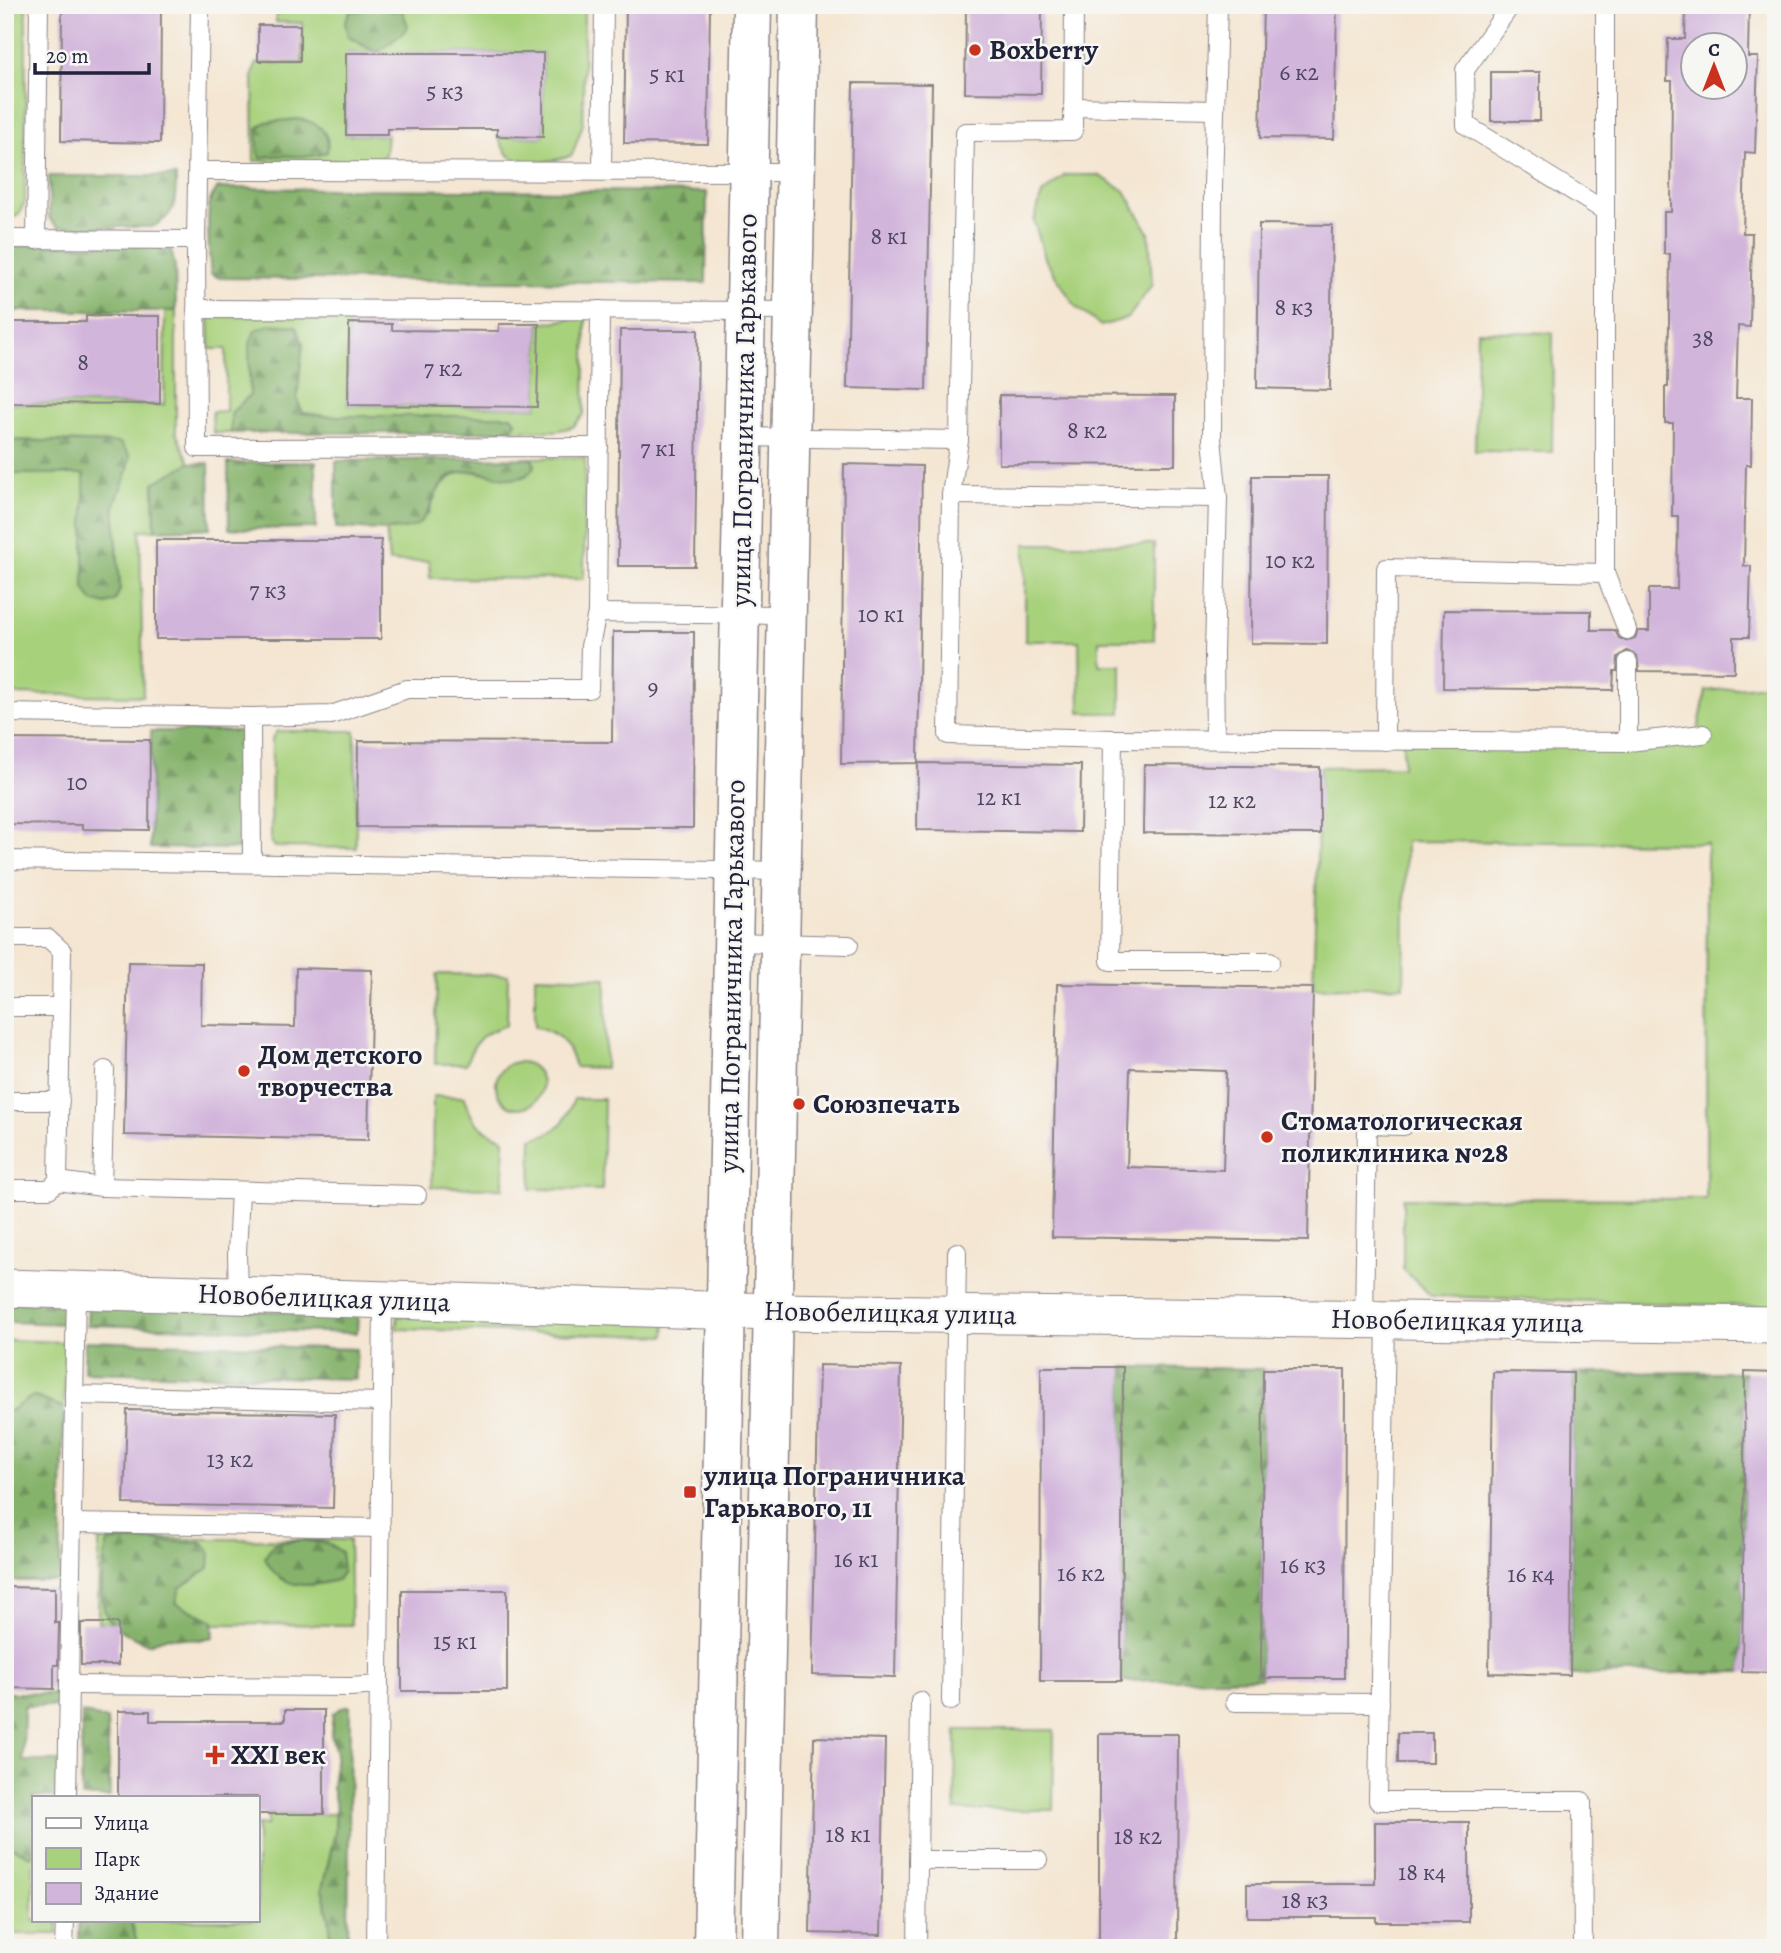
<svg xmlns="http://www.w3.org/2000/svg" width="1781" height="1953" viewBox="0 0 1781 1953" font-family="Alegreya,serif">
	<defs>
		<pattern id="forest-firs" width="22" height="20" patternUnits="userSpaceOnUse" patternTransform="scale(1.75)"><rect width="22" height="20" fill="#86b36c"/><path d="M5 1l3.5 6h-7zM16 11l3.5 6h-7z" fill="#6d915a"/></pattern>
	</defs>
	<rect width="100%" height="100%" fill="#f6f6f2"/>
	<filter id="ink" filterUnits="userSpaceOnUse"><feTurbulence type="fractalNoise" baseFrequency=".0143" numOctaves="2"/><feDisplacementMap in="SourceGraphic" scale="14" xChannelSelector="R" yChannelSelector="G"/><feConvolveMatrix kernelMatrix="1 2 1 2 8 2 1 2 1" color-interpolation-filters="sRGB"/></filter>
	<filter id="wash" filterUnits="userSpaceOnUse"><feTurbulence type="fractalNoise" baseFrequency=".00686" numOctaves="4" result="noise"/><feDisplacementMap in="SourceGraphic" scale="28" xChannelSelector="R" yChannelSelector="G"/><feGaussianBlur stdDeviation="1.57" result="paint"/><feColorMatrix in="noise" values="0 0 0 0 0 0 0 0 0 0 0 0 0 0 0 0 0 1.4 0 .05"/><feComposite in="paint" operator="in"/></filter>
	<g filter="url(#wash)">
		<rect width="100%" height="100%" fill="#f4e6d2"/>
		<g fill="#a8d17c" stroke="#657a5c" stroke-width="2">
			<polygon points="5,5 26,5 25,202 18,215 7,221"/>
			<path d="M276 5H584L583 124 572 155C559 161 522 167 510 156 504 152 501 142 497 136L543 137V53H347L346 135H387L385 155 375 161H254L253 76 256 63H302V23L276 22Z"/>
			<polygon points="1065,175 1098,175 1125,191 1149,233 1152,285 1128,318 1101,326 1076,307 1046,261 1034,221 1042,194"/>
			<polygon points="165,311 176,311 176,433 190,463 154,483 155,530 140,530 143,696 5,694 5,474 85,474 84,588 120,589 114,506 128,470 120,443 5,440 5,403 164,405"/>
			<polygon points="393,314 392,324 349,323 348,405 537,407 539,324 586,316 584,414 573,427 555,431 510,430 516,422 325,416 303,413 297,400 298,379 249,367 250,395 231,413 231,433 213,433 212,412 226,411 226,349 210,349 209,316"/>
			<polygon points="1477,331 1553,333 1552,452 1475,451"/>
			<path d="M585 457 584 579 430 578 429 561 389 562 386 528 402 529 429 513C434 492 446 473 469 471 476 471 483 475 491 474 506 472 520 468 535 465L531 458Z"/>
			<polygon points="1025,544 1154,544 1154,640 1099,640 1099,664 1121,664 1121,713 1080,713 1079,641 1025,641"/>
			<polygon points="1776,684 1776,1307 1431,1296 1403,1269 1403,1198 1706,1199 1707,843 1406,841 1404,986 1313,988 1320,767 1403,766 1403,741 1696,741 1706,691"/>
			<polygon points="277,731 355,731 356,848 275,847 271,841 272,739"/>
			<path d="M437 974 508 975 507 1025C482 1033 475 1039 466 1064H435Z"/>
			<path d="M535 976 606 978 605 1068 575 1067C567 1041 561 1034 535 1026Z"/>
			<circle cx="519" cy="1085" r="23"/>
			<path d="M433 1096 464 1097C472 1123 479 1129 504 1139L503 1188 432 1187Z"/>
			<path d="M574 1099H604L602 1190 531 1189 532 1139C558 1132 564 1125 574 1099Z"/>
			<polygon points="397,1316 666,1322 665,1336 397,1329"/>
			<polygon points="5,1340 65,1342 64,1408 33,1396 5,1414"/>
			<polygon points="103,1538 349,1540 351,1625 98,1623 99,1542"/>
			<polygon points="956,1730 1054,1730 1053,1810 955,1810"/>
			<polygon points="268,1814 336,1814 335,1834 322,1889 329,1917 331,1937 328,1948 138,1948 131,1920 257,1920 257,1825 267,1825"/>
			<polygon points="5,1838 10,1846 33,1857 33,1920 58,1920 58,1934 5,1934"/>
		</g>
		<g fill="url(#forest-firs)" stroke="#546a54" stroke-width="2">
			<path d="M353 5H400L408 26C401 38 387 43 377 53L348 37 345 22Z"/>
			<path d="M298 119C316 120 332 133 327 152 306 161 283 152 261 158L258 153 257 128 266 122Z"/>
			<path d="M49 176H176C176 200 176 217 152 227H58L49 218Z"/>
			<path d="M218 188 707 192 706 283 220 278 211 274C209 259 206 210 211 198 211 197 217 189 218 188Z"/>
			<polygon points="5,245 151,245 171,250 175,267 176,311 5,311"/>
			<polygon points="272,324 296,326 303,343 297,400 303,413 325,416 512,416 516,422 510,430 459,433 231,433 231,413 250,395 249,347 255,330"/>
			<polygon points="1776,401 1776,541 1772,537"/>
			<polygon points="5,440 120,443 130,456 128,470 114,506 120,589 115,601 106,604 92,601 84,588 84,474 5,474"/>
			<path d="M531 458 535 465C521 492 492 471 471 471 467 471 459 473 455 474 433 482 435 512 417 525 403 534 355 528 336 528V461Z"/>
			<polygon points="316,462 316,528 229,529 228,463"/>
			<polygon points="190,463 209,463 210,528 155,530 154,483"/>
			<polygon points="151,731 240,731 246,739 244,849 150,848"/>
			<polygon points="5,1302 66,1304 66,1324 5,1322"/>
			<polygon points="88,1305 358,1314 357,1333 87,1325"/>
			<polygon points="85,1341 356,1349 356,1379 84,1372"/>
			<polygon points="1123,1367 1263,1369 1261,1678 1121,1681"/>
			<polygon points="1745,1372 1742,1672 1570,1675 1573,1373"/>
			<polygon points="33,1396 64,1408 60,1581 5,1581 5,1414"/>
			<path d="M129 1540 202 1543 210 1550 209 1568 180 1588 176 1603 213 1621 214 1637 199 1640 168 1637 148 1644C136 1638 117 1631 109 1620 96 1601 103 1562 108 1542Z"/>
			<path d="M302 1540 327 1543 341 1552 343 1571 337 1580C308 1588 278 1590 265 1557L274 1543Z"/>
			<polygon points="5,1693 59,1694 59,1706 24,1706 23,1761 60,1761 60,1797 33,1797 33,1857 10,1846 5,1838"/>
			<polygon points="345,1706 350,1706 348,1948 328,1948 331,1937 329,1917 322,1889 335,1834 336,1806 332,1788 336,1753 331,1734 333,1713"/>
			<polygon points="82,1713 107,1720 110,1797 81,1797"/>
			<polygon points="79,1920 131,1920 138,1948 79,1948"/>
		</g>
		<g id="blocks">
			<g fill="#d2b5db" fill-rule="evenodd">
				<polygon points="62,5 161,5 160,143 61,141"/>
				<polygon points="626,5 710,5 708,144 624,143"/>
				<polygon points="966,5 1042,5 1041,94 965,93"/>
				<polygon points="1263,5 1337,5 1334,139 1260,138"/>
				<path d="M1686 5H1749L1748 57H1758L1755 153 1745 152 1743 233H1752L1750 327 1738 326 1736 398H1752L1751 465H1746L1744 566H1751L1749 637H1734V672L1639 671 1637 656 1627 651 1618 657 1617 671H1614L1613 690 1443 688 1444 610 1591 611V630H1615L1619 638 1626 641 1635 638 1638 631H1649V589H1677L1678 516H1672L1673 423H1665V387H1668L1670 254H1664V212H1671L1672 81H1667L1668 39H1685ZM1693 46H1735V88H1693Z"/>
				<rect x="258" y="25" width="42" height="36"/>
				<polygon points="346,53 543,53 543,137 497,136 497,129 387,129 387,135 346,135"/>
				<rect x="1491" y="72" width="49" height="49"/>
				<polygon points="853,83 932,84 926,390 847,388"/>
				<polygon points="1259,224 1332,225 1330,390 1257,388"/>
				<polygon points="86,316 160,316 160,404 5,403 5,322 86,322"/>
				<polygon points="349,323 392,324 392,330 499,331 499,324 539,324 537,407 348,405"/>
				<polygon points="620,330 698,330 695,566 618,566"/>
				<polygon points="999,395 1175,396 1175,465 999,464"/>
				<polygon points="844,464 922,466 918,763 841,764"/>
				<polygon points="1252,476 1328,476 1327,644 1251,643"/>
				<rect x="156" y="540" width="225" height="99"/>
				<polygon points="613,632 694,632 693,828 357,827 358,741 612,742"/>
				<polygon points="5,739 150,740 149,830 82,829 82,825 5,824"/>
				<polygon points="918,763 1081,765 1080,832 917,830"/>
				<polygon points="1144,765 1320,767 1320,834 1143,833"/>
				<polygon points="128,962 202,963 201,1025 295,1027 296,968 372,970 368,1140 124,1135"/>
				<path d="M1057 984 1313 988 1308 1241 1052 1237ZM1130 1068 1226 1071 1223 1170 1127 1167Z"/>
				<polygon points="819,1365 901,1367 895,1677 812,1675"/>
				<polygon points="1041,1367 1123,1367 1121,1681 1040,1681"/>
				<polygon points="1263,1369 1345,1369 1344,1678 1261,1678"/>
				<polygon points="1493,1372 1573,1373 1570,1675 1489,1673"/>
				<polygon points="1745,1372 1776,1373 1776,1673 1742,1672"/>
				<polygon points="127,1410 335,1414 333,1508 124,1504"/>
				<polygon points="5,1587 55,1588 55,1623 59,1623 58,1665 54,1665 54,1689 5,1688"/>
				<rect x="402" y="1590" width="105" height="101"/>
				<rect x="81" y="1623" width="37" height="42"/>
				<polygon points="285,1710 324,1710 324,1814 257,1814 257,1797 118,1797 118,1711 150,1711 150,1721 285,1721"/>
				<rect x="1398" y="1733" width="34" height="30"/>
				<polygon points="1099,1734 1178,1734 1177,1948 1099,1948"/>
				<polygon points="814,1737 885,1739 881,1935 810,1933"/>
				<polygon points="1375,1822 1469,1822 1469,1922 1376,1922 1376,1917 1247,1917 1247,1884 1375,1884"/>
			</g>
		</g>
	</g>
	<g filter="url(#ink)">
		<use href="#blocks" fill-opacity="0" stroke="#8b8486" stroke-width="2"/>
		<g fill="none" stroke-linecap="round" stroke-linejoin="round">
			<g stroke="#8b8486" stroke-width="20">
				<g id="service">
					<polyline points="200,5 196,240 197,448 599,447"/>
					<polyline points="1074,5 1073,131 965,132 959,440 951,495 948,735 1113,739 1628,742 1703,734"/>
					<polyline points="1511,5 1465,70 1466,125 1605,211"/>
					<polyline points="1605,5 1605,573 1627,630"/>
					<polyline points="1073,107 1215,110"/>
					<polyline points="198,171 796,172"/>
					<polyline points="602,171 604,5"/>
					<polyline points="5,239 196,240"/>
					<polyline points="36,240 39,5"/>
					<polyline points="196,309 793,311"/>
					<polyline points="743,437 959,440"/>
					<polyline points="951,495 1218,498"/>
					<polyline points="597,613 600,310"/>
					<polyline points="1628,662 1628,742"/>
					<polyline points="5,713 251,717"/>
					<polyline points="1113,739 1110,961 1270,961"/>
					<polyline points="1215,739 1214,653 1218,498 1212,439 1213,186 1218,5"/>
					<polyline points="1385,741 1386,568 1605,573"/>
					<polyline points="5,860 781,871"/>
					<polyline points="252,863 251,717 331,715 407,689 589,689 590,646 597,613 787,615"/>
					<polyline points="5,938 48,938 62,951 58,1181 49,1189 5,1189"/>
					<polyline points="733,942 849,945"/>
					<polyline points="5,1007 61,1007"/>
					<polyline points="105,1070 102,1187 417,1195"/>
					<polyline points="9,1101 60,1101"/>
					<polyline points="58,1181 102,1187"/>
					<polyline points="238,1295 237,1254 240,1191"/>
					<polyline points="1364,1320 1367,1125 1404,1126"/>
					<polyline points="1386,1320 1378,1801 1582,1801 1583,1948"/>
					<polyline points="74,1395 382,1402"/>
					<polyline points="72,1523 381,1528"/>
					<polyline points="69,1685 350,1687 379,1685"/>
					<polyline points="951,1701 957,1252"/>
					<polyline points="1235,1702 1380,1703"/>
					<polyline points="67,1797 76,1290"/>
					<polyline points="918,1860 1038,1860"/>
					<polyline points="64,1948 65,1920"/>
					<polyline points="376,1948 383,1300"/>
					<polyline points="917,1948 920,1701"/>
				</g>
			</g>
			<g stroke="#8b8486" stroke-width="39">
				<polyline id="minor" points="5,1288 772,1312 1776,1325"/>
			</g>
			<g stroke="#8b8486" stroke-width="41">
				<g id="tertiary">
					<polyline points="713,1948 752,5"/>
					<polyline points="760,1948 799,5"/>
				</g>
			</g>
			<use href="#service" stroke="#fff" stroke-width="18"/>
			<use href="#minor" stroke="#fff" stroke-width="37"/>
			<use href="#tertiary" stroke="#fff" stroke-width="38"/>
		</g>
	</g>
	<g fill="#c8321e" stroke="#f6f6f2" stroke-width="2.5">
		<circle cx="975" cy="50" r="7"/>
		<circle cx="244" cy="1071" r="7"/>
		<circle cx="799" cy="1104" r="7"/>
		<circle cx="1267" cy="1137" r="7"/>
		<rect x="683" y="1485" width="14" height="14" rx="3.5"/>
		<path d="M211.5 1744.5h7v7h7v7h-7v7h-7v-7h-7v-7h7z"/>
	</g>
	<g text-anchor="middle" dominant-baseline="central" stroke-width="5" stroke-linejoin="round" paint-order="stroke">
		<g font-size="24" fill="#4e4763">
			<text x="1299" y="72">6 к2</text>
			<text x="667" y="74">5 к1</text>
			<text x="445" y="91">5 к3</text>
			<text x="889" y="236">8 к1</text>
			<text x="1294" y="307">8 к3</text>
			<text x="1703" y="338">38</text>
			<text x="83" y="362">8</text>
			<text x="443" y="368">7 к2</text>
			<text x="1087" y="430">8 к2</text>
			<text x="658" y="448">7 к1</text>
			<text x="1290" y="560">10 к2</text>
			<text x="268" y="590">7 к3</text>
			<text x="881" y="614">10 к1</text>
			<text x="653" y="687">9</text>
			<text x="77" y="782">10</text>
			<text x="999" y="797">12 к1</text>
			<text x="1232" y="800">12 к2</text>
			<text x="230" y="1459">13 к2</text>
			<text x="856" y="1559">16 к1</text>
			<text x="1303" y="1565">16 к3</text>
			<text x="1081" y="1573">16 к2</text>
			<text x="1531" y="1574">16 к4</text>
			<text x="455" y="1641">15 к1</text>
			<text x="848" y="1834">18 к1</text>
			<text x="1138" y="1836">18 к2</text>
			<text x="1422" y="1872">18 к4</text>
			<text x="1305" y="1900">18 к3</text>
		</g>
		<g font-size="28" font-weight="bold" fill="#22223b" stroke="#f6f6f2" text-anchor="start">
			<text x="989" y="50">Boxberry</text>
			<text x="258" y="1055">Дом детского<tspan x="258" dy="32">творчества</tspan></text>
			<text x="813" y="1104">Союзпечать</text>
			<text x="1281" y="1121">Стоматологическая<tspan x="1281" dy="32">поликлиника №28</tspan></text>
			<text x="704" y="1476">улица Пограничника<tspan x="704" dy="32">Гарькавого, 11</tspan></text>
			<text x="231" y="1755">XXI век</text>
		</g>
		<g font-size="28" fill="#22223b" stroke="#f6f6f2">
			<text transform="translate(744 410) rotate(-89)">улица Пограничника Гарькавого</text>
			<text transform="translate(732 976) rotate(-89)">улица Пограничника Гарькавого</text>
			<text transform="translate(324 1298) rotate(2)">Новобелицкая улица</text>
			<text transform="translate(890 1313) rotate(1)">Новобелицкая улица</text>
			<text transform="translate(1457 1321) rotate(1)">Новобелицкая улица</text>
		</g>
	</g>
	<rect width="1781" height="1953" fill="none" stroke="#f6f6f2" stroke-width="28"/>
	<rect x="32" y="1796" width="228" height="126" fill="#f6f6f2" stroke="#a1a1a9" stroke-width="2"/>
	<rect x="46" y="1818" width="35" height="10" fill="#ffffff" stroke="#a1a1a9" stroke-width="2"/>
	<text x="94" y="1830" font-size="21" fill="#22223b">Улица</text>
	<rect x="46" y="1848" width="35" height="21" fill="#a8d17c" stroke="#a1a1a9" stroke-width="2"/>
	<text x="94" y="1866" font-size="21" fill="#22223b">Парк</text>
	<rect x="46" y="1883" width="35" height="21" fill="#d2b5db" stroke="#a1a1a9" stroke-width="2"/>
	<text x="94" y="1900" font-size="21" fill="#22223b">Здание</text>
	<g transform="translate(1714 66)"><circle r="33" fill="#f6f6f2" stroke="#a1a1a9" stroke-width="2"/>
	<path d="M0-5L12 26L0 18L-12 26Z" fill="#c8321e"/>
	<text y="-10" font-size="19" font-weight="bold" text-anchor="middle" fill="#22223b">С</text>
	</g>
	<path d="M35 63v10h114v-10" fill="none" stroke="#22223b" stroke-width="3.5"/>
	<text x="46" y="63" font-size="21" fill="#22223b" stroke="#f6f6f2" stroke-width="5" paint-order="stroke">20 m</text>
</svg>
